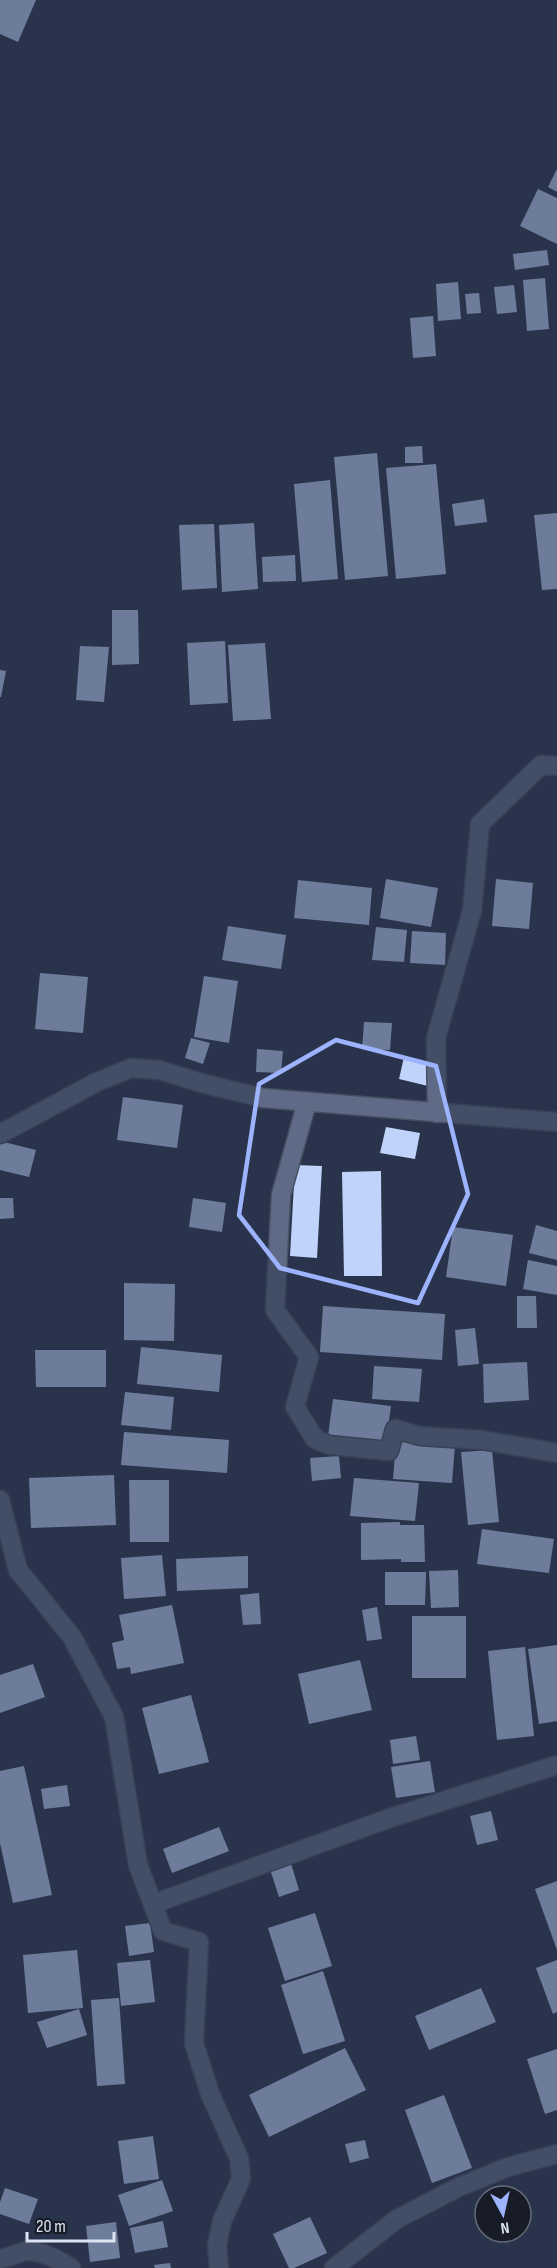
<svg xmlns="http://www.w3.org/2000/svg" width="557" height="2268" viewBox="0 0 557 2268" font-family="'Sofia Sans Condensed',sans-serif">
	<rect width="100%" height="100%" fill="#29344c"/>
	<g fill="#c0d3fa">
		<polygon points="0,0 36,0 18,42 0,34"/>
		<polygon points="557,169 557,192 548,187"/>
		<polygon points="538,189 557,198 557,244 520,226"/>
		<polygon points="547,250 549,265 515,270 513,254"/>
		<polygon points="545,278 549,329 527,331 523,280"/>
		<polygon points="458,282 461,319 438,321 436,284"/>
		<polygon points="514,285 517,312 497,314 494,287"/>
		<polygon points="479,293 481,313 467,314 465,294"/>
		<polygon points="433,316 436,356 413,358 410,318"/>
		<polygon points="422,446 423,463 405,463 405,447"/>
		<polygon points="377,453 388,576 345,580 334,457"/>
		<polygon points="436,464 446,574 396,579 386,468"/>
		<polygon points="330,480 338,579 302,582 294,484"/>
		<polygon points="484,499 487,522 455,526 452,504"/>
		<polygon points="557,513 557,589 542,590 534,515"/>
		<polygon points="254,523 258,589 222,592 219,525"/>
		<polygon points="214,524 217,588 182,590 179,525"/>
		<polygon points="295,555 296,581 263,582 262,557"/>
		<polygon points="112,610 138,610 139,664 112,665"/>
		<polygon points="225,641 228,703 190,705 187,643"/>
		<polygon points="265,643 271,719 233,721 228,645"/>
		<polygon points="80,646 109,647 104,702 76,700"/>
		<polygon points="0,670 6,671 1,697 0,697"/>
		<polygon points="386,879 438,888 431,927 380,918"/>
		<polygon points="496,879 533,883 529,929 492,926"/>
		<polygon points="298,880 372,888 369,925 294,918"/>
		<polygon points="228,926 286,935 281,969 222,960"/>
		<polygon points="376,927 407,930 404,962 372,960"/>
		<polygon points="412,931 446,933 445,965 410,963"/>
		<polygon points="40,973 88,977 83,1033 35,1029"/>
		<polygon points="204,976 238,981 229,1043 194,1037"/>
		<polygon points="364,1022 392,1023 390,1050 362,1049"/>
		<polygon points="191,1038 210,1043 203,1064 185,1058"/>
		<polygon points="257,1049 283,1051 281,1073 256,1072"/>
		<polygon points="404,1057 433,1064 428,1086 399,1079"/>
		<polygon points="123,1097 183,1105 177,1148 117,1140"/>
		<polygon points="386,1127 420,1133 415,1159 380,1153"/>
		<polygon points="0,1141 36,1150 29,1177 0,1170"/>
		<polygon points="295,1165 322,1166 317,1258 290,1256"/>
		<polygon points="381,1171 382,1276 344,1276 342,1172"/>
		<polygon points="0,1198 13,1198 14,1218 0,1219"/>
		<polygon points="193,1198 226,1203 222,1232 189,1227"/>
		<polygon points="536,1225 557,1231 557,1260 529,1253"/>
		<polygon points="453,1227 513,1235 506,1286 446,1277"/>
		<polygon points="528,1260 557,1266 557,1295 523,1289"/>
		<polygon points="124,1283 175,1284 174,1341 124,1340"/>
		<polygon points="517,1296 536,1296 537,1328 517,1328"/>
		<polygon points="323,1306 445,1314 442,1360 320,1352"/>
		<polygon points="475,1328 479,1364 458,1366 455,1330"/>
		<polygon points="141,1347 222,1355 219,1392 137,1384"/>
		<polygon points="35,1350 106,1350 106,1387 36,1387"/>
		<polygon points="527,1362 529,1400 484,1403 483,1364"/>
		<polygon points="374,1366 422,1369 419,1402 372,1399"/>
		<polygon points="125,1392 174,1397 171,1430 121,1425"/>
		<polygon points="333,1399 391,1406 386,1443 328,1436"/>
		<polygon points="124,1432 229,1440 227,1473 121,1465"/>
		<polygon points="396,1441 455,1445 452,1483 393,1479"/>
		<polygon points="492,1450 499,1522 468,1525 461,1452"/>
		<polygon points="339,1456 341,1478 312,1481 310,1458"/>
		<polygon points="114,1475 116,1525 31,1528 29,1478"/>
		<polygon points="354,1478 419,1483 415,1521 350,1516"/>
		<polygon points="129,1480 169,1480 169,1542 130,1542"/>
		<polygon points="400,1522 400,1525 424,1525 425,1562 401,1562 401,1559 361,1560 361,1523"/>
		<polygon points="482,1529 554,1539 549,1573 477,1564"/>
		<polygon points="162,1555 166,1596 124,1599 121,1558"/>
		<polygon points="248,1556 248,1588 177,1591 176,1559"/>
		<polygon points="458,1570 459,1607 431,1608 429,1571"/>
		<polygon points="385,1572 426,1572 425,1605 385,1605"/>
		<polygon points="259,1593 261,1624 243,1625 240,1595"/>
		<polygon points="172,1605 184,1663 131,1674 130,1667 117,1669 112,1643 124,1640 119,1615"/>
		<polygon points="377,1607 382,1639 367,1641 362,1610"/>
		<rect x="412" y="1616" width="54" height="62"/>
		<polygon points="557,1645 557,1721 539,1724 528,1649"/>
		<polygon points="525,1647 534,1736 497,1740 488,1651"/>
		<polygon points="360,1660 372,1710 309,1724 298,1674"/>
		<polygon points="33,1664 45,1697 0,1713 0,1675"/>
		<polygon points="191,1695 209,1762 159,1774 142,1708"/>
		<polygon points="416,1736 420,1760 393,1764 390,1740"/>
		<polygon points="430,1761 435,1792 396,1798 391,1767"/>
		<polygon points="24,1766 52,1895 13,1903 0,1843 0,1771"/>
		<polygon points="67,1785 70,1806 44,1809 41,1789"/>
		<polygon points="491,1811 498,1840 477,1845 470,1816"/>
		<polygon points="219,1827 229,1851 172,1873 163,1849"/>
		<polygon points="290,1860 299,1890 279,1897 269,1866"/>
		<polygon points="557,1881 557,1950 535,1889"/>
		<polygon points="315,1913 332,1966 285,1981 268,1928"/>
		<polygon points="150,1923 154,1952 129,1956 125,1926"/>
		<polygon points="77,1950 83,2008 28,2013 23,1955"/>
		<polygon points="150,1960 155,2002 121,2006 117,1963"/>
		<polygon points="557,1960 557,2012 553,2014 536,1968"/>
		<polygon points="323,1971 345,2041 303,2054 281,1985"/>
		<polygon points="481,1988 496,2022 429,2050 415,2016"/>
		<polygon points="119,1998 125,2084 97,2086 91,2000"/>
		<polygon points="79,2009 87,2035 47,2048 37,2022"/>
		<polygon points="345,2048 366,2090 269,2137 249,2095"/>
		<polygon points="557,2049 557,2110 545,2114 527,2059"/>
		<polygon points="444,2095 472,2168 432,2183 405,2110"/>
		<polygon points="153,2136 159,2179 124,2184 118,2141"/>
		<polygon points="365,2140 369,2158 350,2163 345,2144"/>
		<polygon points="162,2180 173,2211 129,2226 118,2195"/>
		<polygon points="5,2188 38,2199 29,2224 0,2214 0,2202"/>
		<polygon points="310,2217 327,2253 294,2268 289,2268 273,2234"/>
		<polygon points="163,2221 168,2247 135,2253 130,2228"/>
		<polygon points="116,2222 120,2258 90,2262 86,2226"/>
		<polygon points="170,2263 171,2268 155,2268 154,2265"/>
	</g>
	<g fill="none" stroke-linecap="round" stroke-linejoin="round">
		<g stroke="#474f63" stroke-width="21">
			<g id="street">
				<polyline points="307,1102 281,1195 275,1310 309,1357 295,1407 315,1439 329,1445 389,1451 395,1429 420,1436 482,1440 557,1453"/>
				<polyline points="437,1113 436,1038 472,911 480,824 541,765 557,766"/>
				<polyline points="0,1134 97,1082 131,1068 159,1070 205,1084 263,1098 557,1122"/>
				<polyline points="0,1500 18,1570 72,1637 114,1717 138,1865 163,1931 199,1942 194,2043 210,2094 239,2158 241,2179 222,2221 217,2245 219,2268"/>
				<polyline points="153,1904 390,1818 557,1765"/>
				<path d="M0 2259C10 2258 18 2252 27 2251 41 2250 61 2261 71 2268"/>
				<polyline points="334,2268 397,2219 459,2187 508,2167 557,2154"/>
			</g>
		</g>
		<use href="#street" stroke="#5f6b86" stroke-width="18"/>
	</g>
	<path d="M0 0H557V2268H0ZM336 1040 436 1066 468 1194 418 1303 280 1268 239 1215 259 1084Z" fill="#29344c" fill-opacity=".55" fill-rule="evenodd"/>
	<path fill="none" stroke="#9eb3fd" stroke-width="4.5" stroke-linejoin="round" d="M336 1040 436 1066 468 1194 418 1303 280 1268 239 1215 259 1084Z"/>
	<g transform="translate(503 2214) rotate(172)"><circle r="28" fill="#171c27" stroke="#666c79" stroke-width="1.5"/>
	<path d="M0-4.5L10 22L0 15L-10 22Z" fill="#9eb3fd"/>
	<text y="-9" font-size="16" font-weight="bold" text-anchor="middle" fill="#dce3f3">N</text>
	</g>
	<path d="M27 2232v9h87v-9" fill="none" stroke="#dce3f3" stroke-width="3"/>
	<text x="36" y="2232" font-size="18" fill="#dce3f3" stroke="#171c27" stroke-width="4.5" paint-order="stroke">20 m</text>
</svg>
